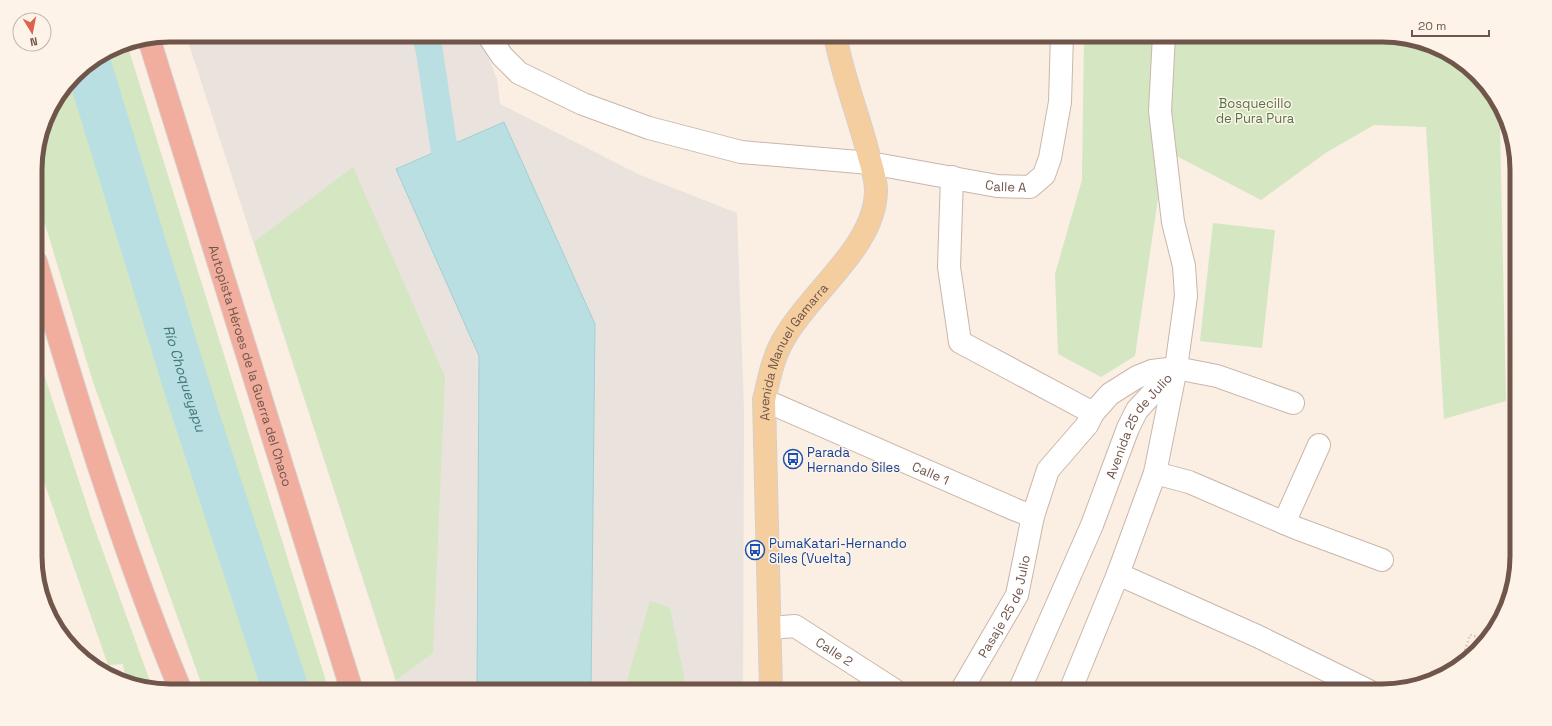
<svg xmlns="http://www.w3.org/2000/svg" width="1552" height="726" viewBox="0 0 1552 726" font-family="'Space Grotesk',sans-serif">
	<rect width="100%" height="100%" fill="#faefe2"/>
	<polygon fill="#eae2dd" points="186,35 479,35 497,79 500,104 640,175 737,213 744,410 743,691 399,691"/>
	<g fill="#d4e6c2">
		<polygon points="1084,35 1382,35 1434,45 1489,88 1505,128 1500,128 1506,401 1444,419 1426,127 1374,125 1327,152 1261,200 1165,150 1135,356 1101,377 1058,354 1055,274 1082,180"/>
		<polygon points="127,44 329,691 300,691 105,54 119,45"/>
		<polygon points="76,75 268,691 204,691 93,382 35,191 35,161 49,110"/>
		<polygon points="353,167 445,377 433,653 396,680 254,242"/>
		<polygon points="1213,223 1275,230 1262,348 1200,341"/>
		<polygon points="36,350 92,521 152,687 126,682 123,664 108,665 36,459"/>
		<polygon points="650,601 670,608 684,677 684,691 613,691 627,681"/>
	</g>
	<polygon fill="#b9dfe2" stroke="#a0cfd3" points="504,122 595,324 591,691 477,691 479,356 396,169"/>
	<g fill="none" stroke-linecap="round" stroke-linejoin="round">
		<polyline stroke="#b9dfe2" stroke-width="27" points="425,35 429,49 444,148"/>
		<path stroke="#b9dfe2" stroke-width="46" id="s1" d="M88 64 188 391 286 691"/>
		<g stroke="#cab6aa" stroke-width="24">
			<g id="minor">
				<path id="s2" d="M488 35 502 56 519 73 583 104 649 128 741 152 870 163 997 186 1030 187 1044 175 1050 158 1060 102 1062 35"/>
				<polyline points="952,177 949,267 960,342 1093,413"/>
				<path id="s3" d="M764 400 1016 510 1033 516"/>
				<polyline points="1155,473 1189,482 1296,528 1382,560"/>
				<polyline points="1284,523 1319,445"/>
				<polyline points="1118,574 1257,636 1369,691"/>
				<path id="s4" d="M770 628 795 626 896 691"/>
				<path id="s5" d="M961 691 1017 595 1033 516 1048 470 1087 425 1093 413 1110 394 1137 377 1152 371 1176 368 1217 376 1293 403"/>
				<path id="s6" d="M1019 691 1092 525 1128 428 1137 410 1175 369"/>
				<polyline points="1070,691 1118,574 1155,473 1176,368 1186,296 1184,266 1173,222 1160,111 1164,35"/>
			</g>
		</g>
		<g stroke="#d7cfcd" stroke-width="24">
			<g id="major">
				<path id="s7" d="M771 691 764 400C769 379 773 356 785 337 811 291 876 246 876 190 876 177 870 162 867 149 857 111 842 74 835 35"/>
			</g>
		</g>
		<g stroke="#d7cfcd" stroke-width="24">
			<g id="highway">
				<path id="s8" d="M149 39 352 691"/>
				<path d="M36 262C79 406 123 552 181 691"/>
			</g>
		</g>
		<polyline stroke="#d2afa0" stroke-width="2.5" stroke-dasharray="1 3" stroke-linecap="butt" points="1460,665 1470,635 1488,639"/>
		<use href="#minor" stroke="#fff" stroke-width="22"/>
		<use href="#major" stroke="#f5ce9f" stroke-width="22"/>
		<use href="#highway" stroke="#f1ad9d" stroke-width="22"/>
	</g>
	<defs>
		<g id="bus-ring" transform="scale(1)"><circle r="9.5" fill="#fef3e8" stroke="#1a4fb4" stroke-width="1.5"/><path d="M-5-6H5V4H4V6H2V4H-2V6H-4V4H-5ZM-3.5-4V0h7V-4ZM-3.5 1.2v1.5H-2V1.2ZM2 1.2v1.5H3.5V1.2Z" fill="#1a4fb4"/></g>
	</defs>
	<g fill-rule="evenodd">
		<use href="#bus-ring" x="793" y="459"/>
		<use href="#bus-ring" x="755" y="550"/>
	</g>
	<g text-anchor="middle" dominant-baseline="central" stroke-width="3" stroke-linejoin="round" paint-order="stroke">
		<g font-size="13" fill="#567543" stroke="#fef3e8">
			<text x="1255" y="103">Bosquecillo<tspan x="1255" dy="15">de Pura Pura</tspan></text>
		</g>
		<g font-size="13" fill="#70554b" stroke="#fef3e8">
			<text stroke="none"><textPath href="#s2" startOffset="553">Calle A</textPath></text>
			<text stroke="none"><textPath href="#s7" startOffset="347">Avenida Manuel Gamarra</textPath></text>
			<text stroke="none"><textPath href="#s8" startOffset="342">Autopista Héroes de la Guerra del Chaco</textPath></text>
			<text stroke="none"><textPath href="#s6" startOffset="292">Avenida 25 de Julio</textPath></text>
			<text stroke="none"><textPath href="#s3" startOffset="182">Calle 1</textPath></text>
			<text stroke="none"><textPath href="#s5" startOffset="96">Pasaje 25 de Julio</textPath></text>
			<text stroke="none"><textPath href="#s4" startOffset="72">Calle 2</textPath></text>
		</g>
		<g font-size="13" fill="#164399" stroke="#fef3e8" text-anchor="start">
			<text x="807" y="452">Parada<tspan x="807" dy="15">Hernando Siles</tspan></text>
			<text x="769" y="543">PumaKatari-Hernando<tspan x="769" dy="15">Siles (Vuelta)</tspan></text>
		</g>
		<g font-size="14" font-style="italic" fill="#43777b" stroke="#fef3e8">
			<text stroke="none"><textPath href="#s1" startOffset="329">Río Choqueyapu</textPath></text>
		</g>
	</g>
	<path d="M0 0H1552V726H0ZM170 42H1382A128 128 0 0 1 1510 170V556A128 128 0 0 1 1382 684H170A128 128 0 0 1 42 556V170A128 128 0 0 1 170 42Z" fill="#fef3e8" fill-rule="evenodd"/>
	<path fill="none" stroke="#70554b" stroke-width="5" d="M170 42H1382A128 128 0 0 1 1510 170V556A128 128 0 0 1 1382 684H170A128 128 0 0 1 42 556V170A128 128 0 0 1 170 42Z"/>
	<g transform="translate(32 32) rotate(170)"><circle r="19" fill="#fef3e8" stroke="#c5b4a9"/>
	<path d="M0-3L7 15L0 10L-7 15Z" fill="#dc644f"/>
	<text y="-6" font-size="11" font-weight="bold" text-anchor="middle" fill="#70554b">N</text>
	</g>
	<path d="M1412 30v6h77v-6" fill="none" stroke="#70554b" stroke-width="2"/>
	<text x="1418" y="30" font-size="12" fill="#70554b" stroke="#fef3e8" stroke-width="3" paint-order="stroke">20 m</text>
</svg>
